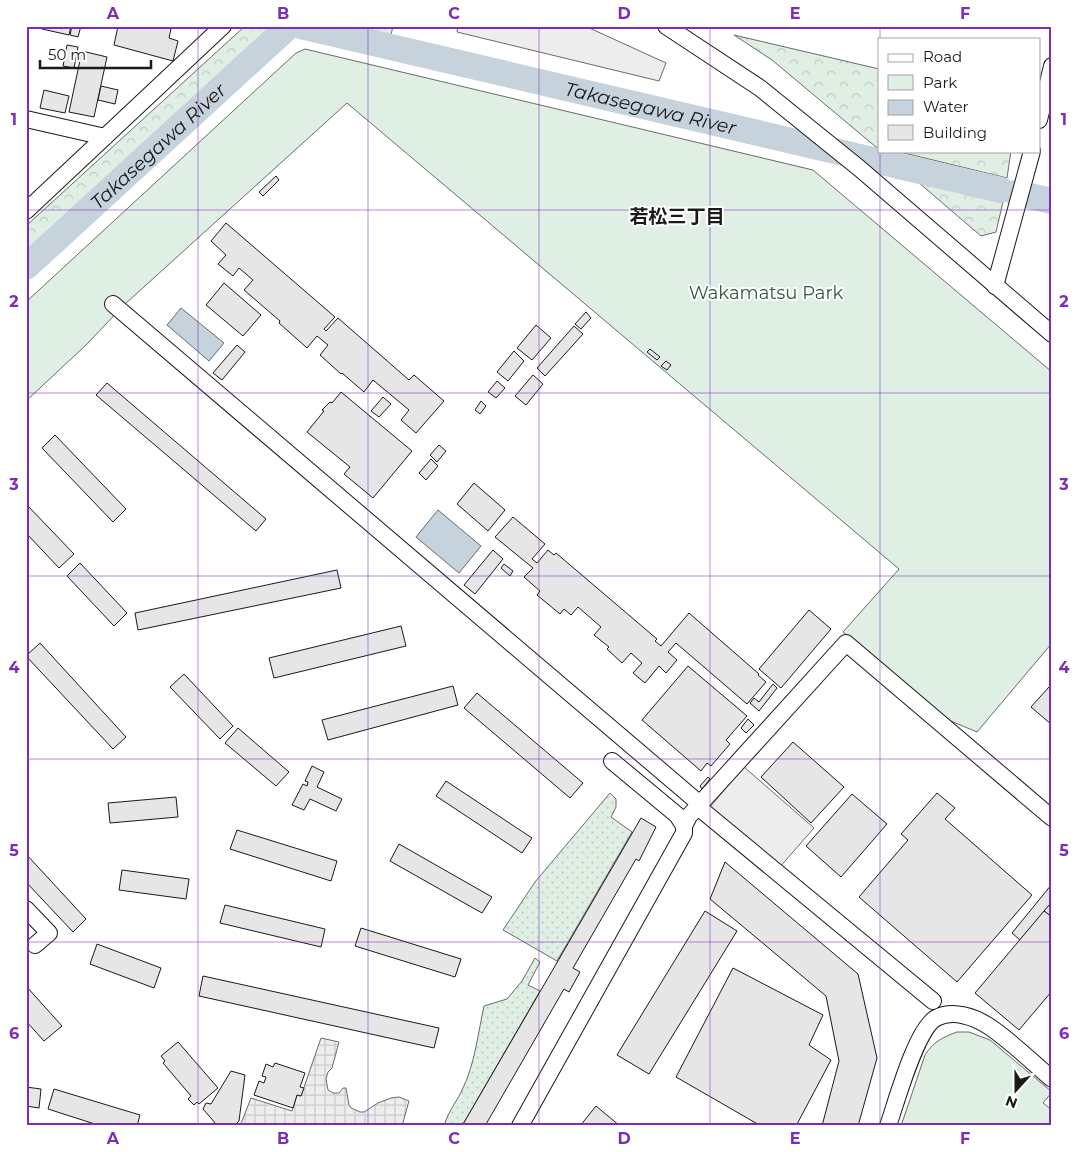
<svg xmlns="http://www.w3.org/2000/svg" width="1078" height="1152" viewBox="0 0 1078 1152" font-family="Montserrat,'Noto Sans JP',sans-serif">
	<defs>
		<pattern id="grass-dots" width="8" height="8" patternUnits="userSpaceOnUse" patternTransform="scale(1.25)"><rect width="8" height="8" fill="#e0efe3"/><path d="M2 2h.1M6 6h.1" fill="none" stroke="#c0ccc2" stroke-width="1.8" stroke-linecap="round"/></pattern>
		<pattern id="forest-crowns" width="20" height="18" patternUnits="userSpaceOnUse" patternTransform="scale(1.25)"><rect width="20" height="18" fill="#e0efe3"/><path d="M2 6a3 3 0 1 1 6 0M12 15a3 3 0 1 1 6 0" fill="none" stroke="#c0ccc2"/></pattern>
		<pattern id="plaza-grid" width="8" height="8" patternUnits="userSpaceOnUse" patternTransform="scale(1.25)"><rect width="8" height="8" fill="#ededed"/><path d="M0 4h8M4 0v8" fill="none" stroke="#cbcbcb"/></pattern>
	</defs>
	<rect width="100%" height="100%" fill="#fff"/>
	<g fill="url(#grass-dots)" stroke="#6a6a6a">
		<polygon points="610,793 616,799 616,807 611,817 632,832 557,961 503,930 535,882"/>
		<path d="M535 958 540 962 528 985 540 991 462 1126H447L445 1123C449 1110 458 1100 463 1088 475 1063 478 1033 484 1006L507 999 522 981Z"/>
	</g>
	<g fill="url(#forest-crowns)" stroke="#6a6a6a">
		<polygon points="245,26 275,26 26,255 26,226"/>
		<polygon points="353,26 393,26 391,35"/>
		<polygon points="734,35 879,69 879,147 876,147 772,60"/>
		<polygon points="896,151 1011,151 1007,178"/>
		<polygon points="918,182 1003,202 996,232 981,236"/>
	</g>
	<g fill="#e0efe3" stroke="#6a6a6a">
		<polygon points="305,49 813,170 1052,372 1052,643 977,732 946,719 843,632 899,569 347,103 124,305 86,345 26,401 26,302 296,53"/>
		<path d="M957 1032H969L990 1040 1052 1092 1043 1103 1052 1110V1126H901L925 1055C933 1042 943 1037 957 1032Z"/>
	</g>
	<g fill="#ededed" stroke="#6a6a6a">
		<polygon points="458,26 585,26 666,63 659,81 457,32"/>
		<polygon points="744,767 814,828 779,868 709,808"/>
	</g>
	<polygon fill="url(#plaza-grid)" stroke="#6a6a6a" points="321,1038 339,1042 332,1068 328,1072 326,1079 328,1090 333,1093 339,1093 343,1088 346,1088 349,1105 351,1108 360,1112 364,1112 378,1103 391,1098 399,1097 409,1101 402,1126 240,1126 251,1098 292,1111 297,1095 301,1096"/>
	<g fill="#c6d2dc" stroke="#6a6a6a">
		<polygon points="181,308 224,343 209,361 167,325"/>
		<polygon points="438,510 481,546 459,573 416,537"/>
	</g>
	<g fill="none" stroke-linecap="round" stroke-linejoin="round">
		<g stroke="#c6d2dc" stroke-width="26">
			<path id="s1" d="M301 26 1001 190"/>
			<polyline points="1016,193 1052,201"/>
			<path id="s2" d="M26 267 289 26"/>
		</g>
	</g>
	<g fill="#e6e6e6" stroke="#1a1a1a">
		<polygon points="42,26 71,26 69,35 42,29"/>
		<polygon points="72,26 81,26 78,37 70,35"/>
		<polygon points="118,26 164,26 171,29 169,38 178,41 173,61 114,45"/>
		<polygon points="67,45 78,47 74,68 63,66"/>
		<polygon points="82,51 107,57 94,117 69,112"/>
		<polygon points="101,86 118,90 115,104 98,100"/>
		<polygon points="44,90 69,96 65,113 40,108"/>
		<polygon points="276,176 279,180 263,196 259,192"/>
		<polygon points="226,223 335,317 324,329 326,331 338,318 409,380 414,375 444,401 416,433 401,420 409,410 373,380 364,392 342,373 341,374 320,355 328,345 317,336 307,348 279,323 280,321 244,290 253,280 239,268 233,276 218,264 226,255 211,241"/>
		<polygon points="224,283 261,315 243,336 206,305"/>
		<polygon points="586,312 591,318 581,329 575,324"/>
		<polygon points="536,325 551,338 532,360 517,348"/>
		<polygon points="574,326 583,334 545,376 537,368"/>
		<polygon points="237,345 245,352 222,380 213,373"/>
		<polygon points="650,349 660,357 657,360 647,352"/>
		<polygon points="514,351 524,361 508,381 497,372"/>
		<polygon points="666,361 671,365 667,370 661,366"/>
		<polygon points="533,375 543,384 526,405 515,396"/>
		<polygon points="497,381 505,388 496,398 488,392"/>
		<polygon points="107,383 266,519 256,531 96,395"/>
		<polygon points="341,392 412,451 373,498 344,474 350,467 307,432 324,411 322,410 330,402 332,403"/>
		<polygon points="383,397 391,404 379,417 371,411"/>
		<polygon points="481,401 486,406 480,414 475,410"/>
		<polygon points="55,435 126,509 113,522 42,448"/>
		<polygon points="439,445 446,451 437,462 430,455"/>
		<polygon points="431,459 438,466 426,480 419,473"/>
		<polygon points="474,483 505,510 488,531 457,504"/>
		<polygon points="26,504 74,554 59,568 26,533"/>
		<polygon points="513,517 545,544 532,559 537,563 548,550 554,555 556,553 657,639 655,641 661,646 689,613 759,674 758,675 766,682 747,704 676,643 668,652 677,660 666,673 659,666 645,683 633,673 642,663 631,653 622,663 607,649 609,647 594,635 601,627 578,607 571,615 564,609 560,614 537,595 540,591 524,577 533,568 495,537"/>
		<polygon points="493,550 503,559 475,594 464,585"/>
		<polygon points="80,563 127,613 114,626 67,576"/>
		<polygon points="504,564 513,571 510,576 501,568"/>
		<polygon points="337,570 341,588 138,630 135,613"/>
		<polygon points="809,610 831,629 781,688 759,669"/>
		<polygon points="401,626 406,646 274,678 269,658"/>
		<polygon points="40,643 126,737 113,749 26,656"/>
		<polygon points="688,666 747,716 726,740 730,744 711,766 707,763 701,771 642,720"/>
		<polygon points="184,674 233,726 220,739 170,687"/>
		<polygon points="773,684 777,688 759,711 750,703 754,698 759,702"/>
		<polygon points="453,686 458,705 328,740 322,720"/>
		<polygon points="1049,687 1052,689 1052,725 1031,707"/>
		<polygon points="477,693 583,783 570,798 464,708"/>
		<polygon points="748,719 754,725 746,733 741,728"/>
		<polygon points="238,728 289,772 276,786 225,743"/>
		<polygon points="793,742 844,787 811,823 761,777"/>
		<polygon points="312,766 324,772 317,787 342,799 336,811 310,799 304,810 292,805 303,784 307,786 308,782 305,781"/>
		<polygon points="708,777 710,779 702,789 700,786"/>
		<polygon points="446,781 532,838 522,853 436,796"/>
		<polygon points="937,793 955,808 945,819 1032,895 957,982 859,897 908,840 901,834"/>
		<polygon points="852,794 887,824 841,877 806,846"/>
		<polygon points="176,797 178,817 110,823 108,803"/>
		<polygon points="641,818 656,827 639,861 636,859 573,968 580,972 569,992 564,989 485,1126 462,1126"/>
		<polygon points="237,830 337,861 331,881 230,849"/>
		<polygon points="399,844 492,897 482,913 390,861"/>
		<polygon points="26,854 86,919 73,932 26,882"/>
		<polygon points="725,862 858,974 877,1058 858,1126 822,1126 839,1061 826,996 710,899"/>
		<polygon points="122,870 189,879 186,899 119,890"/>
		<polygon points="1052,884 1052,902 1020,940 1012,933"/>
		<polygon points="1050,904 1052,905 1052,917 1044,911"/>
		<polygon points="225,905 325,929 321,947 220,923"/>
		<polygon points="705,911 737,931 649,1074 617,1055"/>
		<polygon points="1044,911 1052,917 1052,991 1019,1030 975,993"/>
		<polygon points="361,928 461,959 455,977 355,946"/>
		<polygon points="97,944 161,968 154,988 90,964"/>
		<polygon points="733,968 823,1015 809,1045 831,1060 796,1126 761,1126 676,1077"/>
		<polygon points="203,976 439,1028 434,1048 199,996"/>
		<polygon points="26,986 62,1026 44,1041 26,1021"/>
		<polygon points="178,1042 218,1088 199,1104 197,1102 194,1105 188,1099 191,1096 163,1063 165,1061 161,1056"/>
		<polygon points="275,1063 305,1073 300,1087 304,1088 301,1096 297,1095 293,1108 254,1095 259,1081 264,1083 266,1077 262,1076 266,1064 273,1067"/>
		<polygon points="231,1071 245,1075 239,1121 234,1126 225,1126 216,1124 203,1109 206,1103 211,1104"/>
		<polygon points="26,1087 41,1089 39,1108 26,1106"/>
		<polygon points="54,1089 140,1115 137,1126 101,1126 48,1109"/>
		<polygon points="596,1106 620,1126 580,1126"/>
	</g>
	<g fill="none" stroke-linecap="round" stroke-linejoin="round">
		<g stroke="#1a1a1a" stroke-width="18">
			<g id="minor">
				<polyline points="666,26 760,88 859,168 1052,334"/>
				<polyline points="26,119 105,137"/>
				<polyline points="1039,120 1052,66"/>
				<polyline points="26,211 223,26"/>
				<polyline points="995,286 1032,151"/>
				<polyline points="113,304 700,804"/>
				<polyline points="698,807 933,1001"/>
				<polyline points="684,826 689,816 846,643 1052,818"/>
				<polyline points="26,909 49,933 35,945"/>
				<polyline points="520,1126 684,833 684,826 677,815 612,761"/>
				<path d="M888 1126C896 1103 916 1029 936 1018 953 1009 975 1017 990 1027 1012 1042 1032 1062 1052 1079"/>
			</g>
		</g>
		<use href="#minor" stroke="#fff" stroke-width="16"/>
	</g>
	<path fill="none" stroke="#7b2cbf" stroke-width="1" stroke-opacity="0.55" d="M198 26V1126M368 26V1126M539 26V1126M710 26V1126M880 26V39M880 151V1126M26 210H1052M26 393H1052M26 576H1052M26 759H1052M26 942H1052"/>
	<g text-anchor="middle" dominant-baseline="central" stroke-width="4" stroke-linejoin="round" paint-order="stroke">
		<g font-size="18" fill="#2b5a34" stroke="#fff">
			<text x="766" y="293">Wakamatsu Park</text>
		</g>
		<g font-size="19" font-style="italic" fill="#1a1a1a" stroke="#fff">
			<text stroke="none"><textPath href="#s1" startOffset="359">Takasegawa River</textPath></text>
			<text stroke="none"><textPath href="#s2" startOffset="179">Takasegawa River</textPath></text>
		</g>
		<g font-size="19" font-weight="bold" fill="#1a1a1a" stroke="#fff">
			<text x="677" y="216">若松三丁目</text>
		</g>
	</g>
	<rect width="1078" height="1152" fill="none" stroke="#ffffff" stroke-width="55"/>
	<rect x="878" y="38" width="162" height="115" fill="#ffffff" stroke="#a3a3a3"/>
	<rect x="888" y="54" width="25" height="8" fill="#ffffff" stroke="#a3a3a3"/>
	<text x="923" y="62" font-size="15" fill="#1a1a1a">Road</text>
	<rect x="888" y="75" width="25" height="15" fill="#e0efe3" stroke="#a3a3a3"/>
	<text x="923" y="88" font-size="15" fill="#1a1a1a">Park</text>
	<rect x="888" y="100" width="25" height="15" fill="#c6d2dc" stroke="#a3a3a3"/>
	<text x="923" y="112" font-size="15" fill="#1a1a1a">Water</text>
	<rect x="888" y="125" width="25" height="15" fill="#e6e6e6" stroke="#a3a3a3"/>
	<text x="923" y="138" font-size="15" fill="#1a1a1a">Building</text>
	<g transform="translate(1016 1090) rotate(201)" stroke="#ffffff" stroke-width="4" paint-order="stroke">
	<path d="M0-4L9 19L0 12L-9 19Z" fill="#1a1a1a"/>
	<text y="-8" font-size="14" font-weight="bold" text-anchor="middle" fill="#1a1a1a">N</text>
	</g>
	<path d="M40 60v8h111v-8" fill="none" stroke="#1a1a1a" stroke-width="2.5"/>
	<text x="48" y="60" font-size="15" fill="#1a1a1a" stroke="#ffffff" stroke-width="4" paint-order="stroke">50 m</text>
	<rect x="28" y="28" width="1022" height="1096" fill="none" stroke="#7b2cbf" stroke-width="2"/>
	<g font-size="16" text-anchor="middle" font-weight="bold" fill="#7b2cbf">
		<text x="113" y="19">A</text>
		<text x="283" y="19">B</text>
		<text x="454" y="19">C</text>
		<text x="624" y="19">D</text>
		<text x="795" y="19">E</text>
		<text x="965" y="19">F</text>
		<text x="14" y="125">1</text>
		<text x="1064" y="125">1</text>
		<text x="14" y="307">2</text>
		<text x="1064" y="307">2</text>
		<text x="14" y="490">3</text>
		<text x="1064" y="490">3</text>
		<text x="14" y="673">4</text>
		<text x="1064" y="673">4</text>
		<text x="14" y="856">5</text>
		<text x="1064" y="856">5</text>
		<text x="14" y="1039">6</text>
		<text x="1064" y="1039">6</text>
		<text x="113" y="1144">A</text>
		<text x="283" y="1144">B</text>
		<text x="454" y="1144">C</text>
		<text x="624" y="1144">D</text>
		<text x="795" y="1144">E</text>
		<text x="965" y="1144">F</text>
	</g>
</svg>
